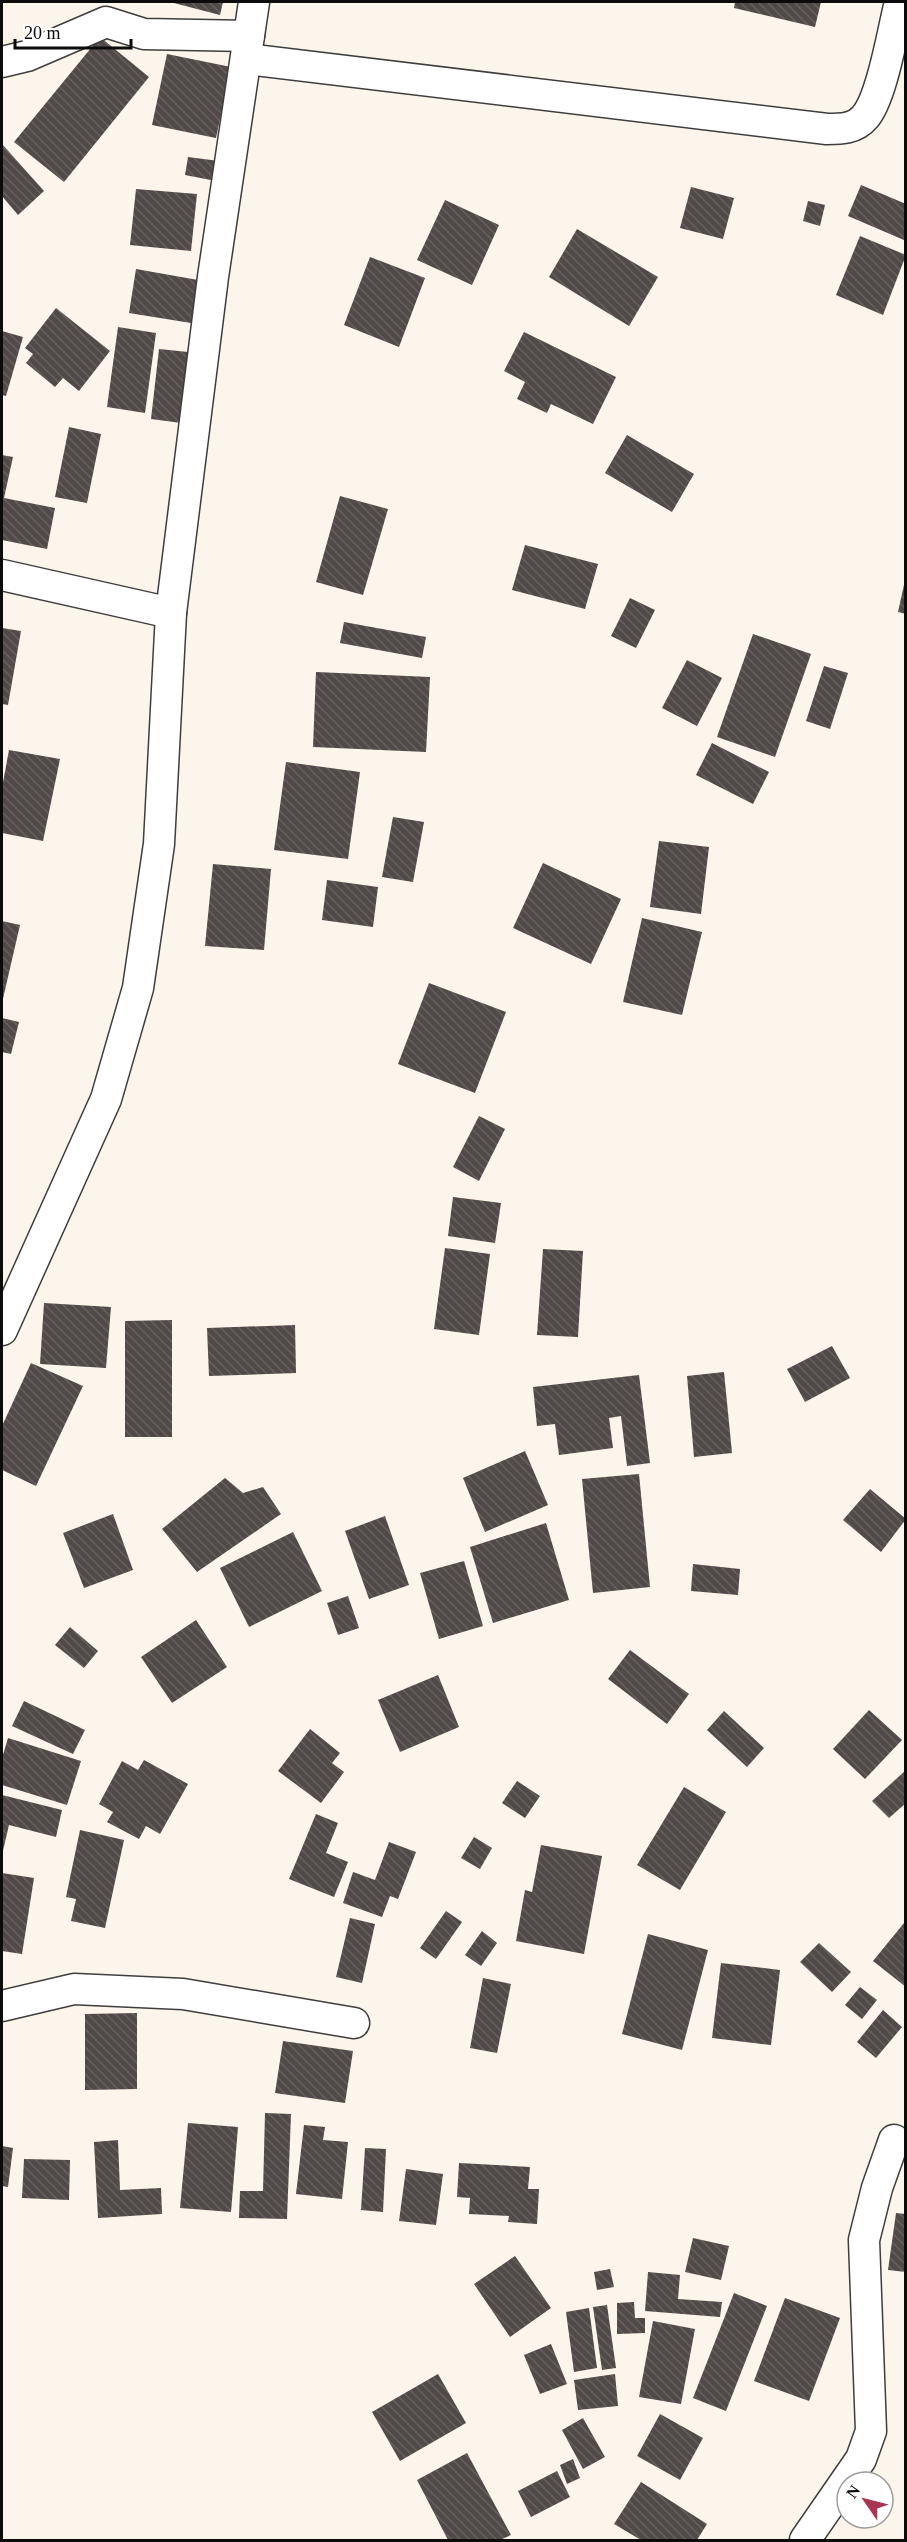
<svg xmlns="http://www.w3.org/2000/svg" width="907" height="2542" viewBox="0 0 907 2542" font-family="'Times New Roman',serif">
	<defs>
		<pattern id="building-back-hatch" width="6" height="6" patternUnits="userSpaceOnUse" patternTransform="scale(1.5)"><rect width="6" height="6" fill="#524a49"/><path d="M-1 5l2 2M0 0l6 6M5-1l2 2" fill="none" stroke="#66605f"/></pattern>
	</defs>
	<rect width="100%" height="100%" fill="#fcf5eb"/>
	<g fill="url(#building-back-hatch)">
		<polygon points="170,2 223,2 220,15"/>
		<polygon points="735,2 821,2 815,27 734,8"/>
		<polygon points="100,37 149,77 64,182 14,142"/>
		<polygon points="167,54 231,67 216,138 152,125"/>
		<polygon points="2,144 44,191 18,215 2,196"/>
		<polygon points="188,157 219,161 216,181 185,175"/>
		<polygon points="861,185 906,204 904,240 848,216"/>
		<polygon points="691,187 734,198 723,239 680,228"/>
		<polygon points="136,189 197,194 191,251 130,245"/>
		<polygon points="445,200 499,225 472,285 417,260"/>
		<polygon points="808,201 825,205 820,226 803,221"/>
		<polygon points="577,229 658,277 629,326 549,277"/>
		<polygon points="860,236 906,255 883,315 836,295"/>
		<polygon points="370,257 425,278 399,347 344,325"/>
		<polygon points="136,269 198,280 191,323 129,313"/>
		<polygon points="56,308 110,351 79,391 63,378 55,387 26,363 33,354 25,348"/>
		<polygon points="118,327 156,333 145,413 107,407"/>
		<polygon points="2,331 23,337 6,396 2,395"/>
		<polygon points="524,332 616,377 593,424 551,404 547,413 517,399 525,382 504,371"/>
		<polygon points="159,349 198,353 189,424 151,419"/>
		<polygon points="69,427 101,434 87,503 55,497"/>
		<polygon points="627,435 694,474 672,512 605,473"/>
		<polygon points="2,455 13,457 4,498 55,508 47,549 2,540"/>
		<polygon points="340,496 388,509 363,595 316,582"/>
		<polygon points="525,545 598,564 585,609 512,590"/>
		<polygon points="905,580 906,580 906,614 898,612"/>
		<polygon points="630,598 655,610 636,648 611,636"/>
		<polygon points="344,622 426,637 422,658 340,643"/>
		<polygon points="2,628 21,631 8,705 2,704"/>
		<polygon points="753,634 811,654 775,757 717,737"/>
		<polygon points="687,660 722,678 697,726 662,708"/>
		<polygon points="824,666 848,673 830,729 806,721"/>
		<polygon points="316,672 430,677 426,752 313,747"/>
		<polygon points="712,743 769,772 753,804 696,775"/>
		<polygon points="9,750 60,759 43,841 2,833 2,788"/>
		<polygon points="286,762 360,772 348,859 274,850"/>
		<polygon points="393,817 424,822 413,882 382,877"/>
		<polygon points="659,841 709,847 701,914 650,907"/>
		<polygon points="543,863 621,899 591,964 513,928"/>
		<polygon points="213,864 271,869 264,950 205,946"/>
		<polygon points="327,880 378,887 373,927 322,920"/>
		<polygon points="642,918 702,932 682,1015 623,1002"/>
		<polygon points="2,921 20,925 2,1003"/>
		<polygon points="429,983 506,1012 475,1093 398,1064"/>
		<polygon points="2,1018 19,1022 11,1054 2,1052"/>
		<polygon points="479,1116 505,1129 479,1181 453,1167"/>
		<polygon points="453,1197 501,1203 495,1243 448,1236"/>
		<polygon points="445,1248 490,1254 479,1335 434,1329"/>
		<polygon points="543,1249 583,1251 578,1337 537,1335"/>
		<polygon points="44,1303 111,1307 106,1368 40,1364"/>
		<polygon points="172,1320 172,1437 125,1437 125,1321"/>
		<polygon points="295,1325 296,1373 209,1376 207,1328"/>
		<polygon points="832,1346 850,1378 805,1402 787,1369"/>
		<polygon points="31,1363 83,1386 36,1486 2,1470 2,1426"/>
		<polygon points="724,1372 732,1453 694,1457 687,1376"/>
		<polygon points="639,1375 650,1463 627,1466 621,1416 609,1418 613,1448 559,1455 555,1424 537,1426 533,1387"/>
		<polygon points="525,1451 548,1505 485,1532 463,1478"/>
		<polygon points="639,1474 650,1587 593,1593 582,1479"/>
		<polygon points="225,1478 243,1493 263,1487 281,1514 197,1572 162,1529"/>
		<polygon points="870,1489 906,1519 881,1552 843,1520"/>
		<polygon points="113,1514 133,1570 84,1588 63,1533"/>
		<polygon points="385,1516 409,1585 369,1599 345,1531"/>
		<polygon points="546,1523 569,1600 493,1623 470,1547"/>
		<polygon points="293,1532 322,1591 249,1627 220,1568"/>
		<polygon points="464,1561 483,1626 439,1639 420,1573"/>
		<polygon points="693,1564 740,1569 738,1595 691,1591"/>
		<polygon points="348,1596 359,1628 338,1635 327,1603"/>
		<polygon points="196,1620 227,1667 172,1703 141,1657"/>
		<polygon points="70,1627 98,1651 84,1668 55,1645"/>
		<polygon points="630,1650 689,1694 667,1724 608,1679"/>
		<polygon points="438,1675 459,1727 400,1752 378,1700"/>
		<polygon points="24,1701 85,1730 73,1754 12,1726"/>
		<polygon points="869,1710 902,1740 865,1779 833,1749"/>
		<polygon points="724,1711 764,1748 747,1767 707,1730"/>
		<polygon points="310,1729 340,1753 332,1763 344,1772 321,1803 278,1771"/>
		<polygon points="8,1738 81,1761 67,1805 2,1785 2,1758"/>
		<polygon points="144,1760 188,1784 160,1834 146,1826 139,1839 107,1822 113,1812 99,1804 122,1761 138,1770"/>
		<polygon points="906,1770 906,1803 889,1818 872,1801"/>
		<polygon points="517,1781 540,1796 525,1818 502,1803"/>
		<polygon points="684,1787 726,1812 680,1890 637,1865"/>
		<polygon points="2,1795 62,1810 56,1837 9,1825 2,1855"/>
		<polygon points="316,1814 338,1823 326,1853 348,1862 334,1897 289,1879"/>
		<polygon points="80,1830 124,1840 105,1928 71,1921 76,1899 66,1897"/>
		<polygon points="474,1837 492,1848 480,1869 461,1858"/>
		<polygon points="389,1842 416,1852 398,1899 390,1896 382,1917 343,1903 353,1872 375,1880"/>
		<polygon points="541,1845 602,1856 584,1954 516,1941 525,1890 532,1892"/>
		<polygon points="2,1873 34,1878 22,1954 2,1951"/>
		<polygon points="446,1911 462,1922 436,1959 420,1948"/>
		<polygon points="350,1918 375,1924 362,1983 336,1977"/>
		<polygon points="904,1923 906,1924 906,1987 873,1961"/>
		<polygon points="482,1931 497,1943 481,1966 465,1955"/>
		<polygon points="648,1934 708,1950 682,2050 622,2034"/>
		<polygon points="819,1943 851,1972 832,1992 800,1962"/>
		<polygon points="721,1963 780,1970 771,2045 712,2038"/>
		<polygon points="483,1978 511,1984 497,2053 470,2048"/>
		<polygon points="860,1987 877,2000 862,2019 845,2005"/>
		<polygon points="883,2010 902,2027 876,2058 857,2042"/>
		<polygon points="137,2013 137,2089 85,2090 85,2014"/>
		<polygon points="283,2041 353,2051 345,2103 275,2093"/>
		<polygon points="265,2113 291,2114 287,2219 239,2218 240,2191 263,2191"/>
		<polygon points="188,2123 238,2127 231,2212 180,2208"/>
		<polygon points="304,2125 325,2127 323,2140 348,2142 342,2199 296,2194"/>
		<polygon points="118,2140 120,2190 161,2188 162,2214 98,2218 94,2142"/>
		<polygon points="2,2146 13,2148 8,2187 2,2186"/>
		<polygon points="365,2148 386,2149 383,2212 361,2210"/>
		<polygon points="24,2159 70,2160 69,2200 22,2198"/>
		<polygon points="459,2163 530,2167 528,2189 539,2189 537,2224 508,2222 509,2216 469,2214 470,2198 457,2197"/>
		<polygon points="406,2169 443,2174 436,2225 399,2221"/>
		<polygon points="896,2213 906,2214 906,2272 888,2270"/>
		<polygon points="693,2238 729,2246 721,2280 685,2272"/>
		<polygon points="515,2256 551,2308 510,2337 474,2284"/>
		<polygon points="610,2269 614,2287 597,2290 594,2272"/>
		<polygon points="648,2272 680,2275 678,2299 722,2302 720,2317 645,2311"/>
		<polygon points="734,2293 767,2306 726,2411 693,2398"/>
		<polygon points="785,2298 840,2318 809,2401 754,2381"/>
		<polygon points="634,2302 635,2318 645,2318 645,2333 617,2334 617,2303"/>
		<polygon points="607,2305 616,2368 602,2370 593,2307"/>
		<polygon points="589,2308 597,2368 574,2372 566,2312"/>
		<polygon points="653,2321 695,2329 681,2404 639,2397"/>
		<polygon points="551,2344 567,2384 540,2394 524,2355"/>
		<polygon points="438,2374 466,2423 400,2461 372,2412"/>
		<polygon points="615,2374 618,2406 578,2410 574,2380"/>
		<polygon points="660,2414 703,2438 680,2480 637,2456"/>
		<polygon points="583,2418 605,2457 583,2469 562,2430"/>
		<polygon points="467,2453 511,2535 500,2540 448,2540 417,2480"/>
		<polygon points="573,2459 580,2478 567,2484 560,2465"/>
		<polygon points="557,2471 570,2497 531,2517 518,2491"/>
		<polygon points="641,2482 707,2524 697,2540 641,2540 614,2524"/>
	</g>
	<g fill="none" stroke-linecap="round" stroke-linejoin="round">
		<g stroke="#3e3e3e" stroke-width="33">
			<g id="minor">
				<path d="M247 59 827 129C841 129 855 129 865 117 882 98 893 29 900 2"/>
				<polyline points="2,62 27,56 106,22 144,34 249,36"/>
				<polyline points="2,575 171,613"/>
				<polyline points="2,1330 106,1099 138,988 159,844 171,613 213,277 254,2"/>
				<polyline points="2,2006 74,1989 183,1994 354,2023"/>
				<polyline points="805,2540 861,2459 871,2431 864,2240 877,2188 894,2140"/>
			</g>
		</g>
		<use href="#minor" stroke="#fff" stroke-width="30"/>
	</g>
	<rect width="907" height="2542" fill="none" stroke="#0b0b0b" stroke-width="6"/>
	<g transform="translate(865 2500) rotate(305)"><circle r="28" fill="#ffffff" stroke="#9d9d9d" stroke-width="1.5"/>
	<path d="M0-4.5L10 22L0 15L-10 22Z" fill="#a83653"/>
	<text y="-9" font-size="16" font-weight="bold" text-anchor="middle" fill="#0b0b0b">N</text>
	</g>
	<path d="M15 39v9h116v-9" fill="none" stroke="#0b0b0b" stroke-width="3"/>
	<text x="24" y="39" font-size="18" fill="#0b0b0b" stroke="#ffffff" stroke-width="4.5" paint-order="stroke">20 m</text>
</svg>
